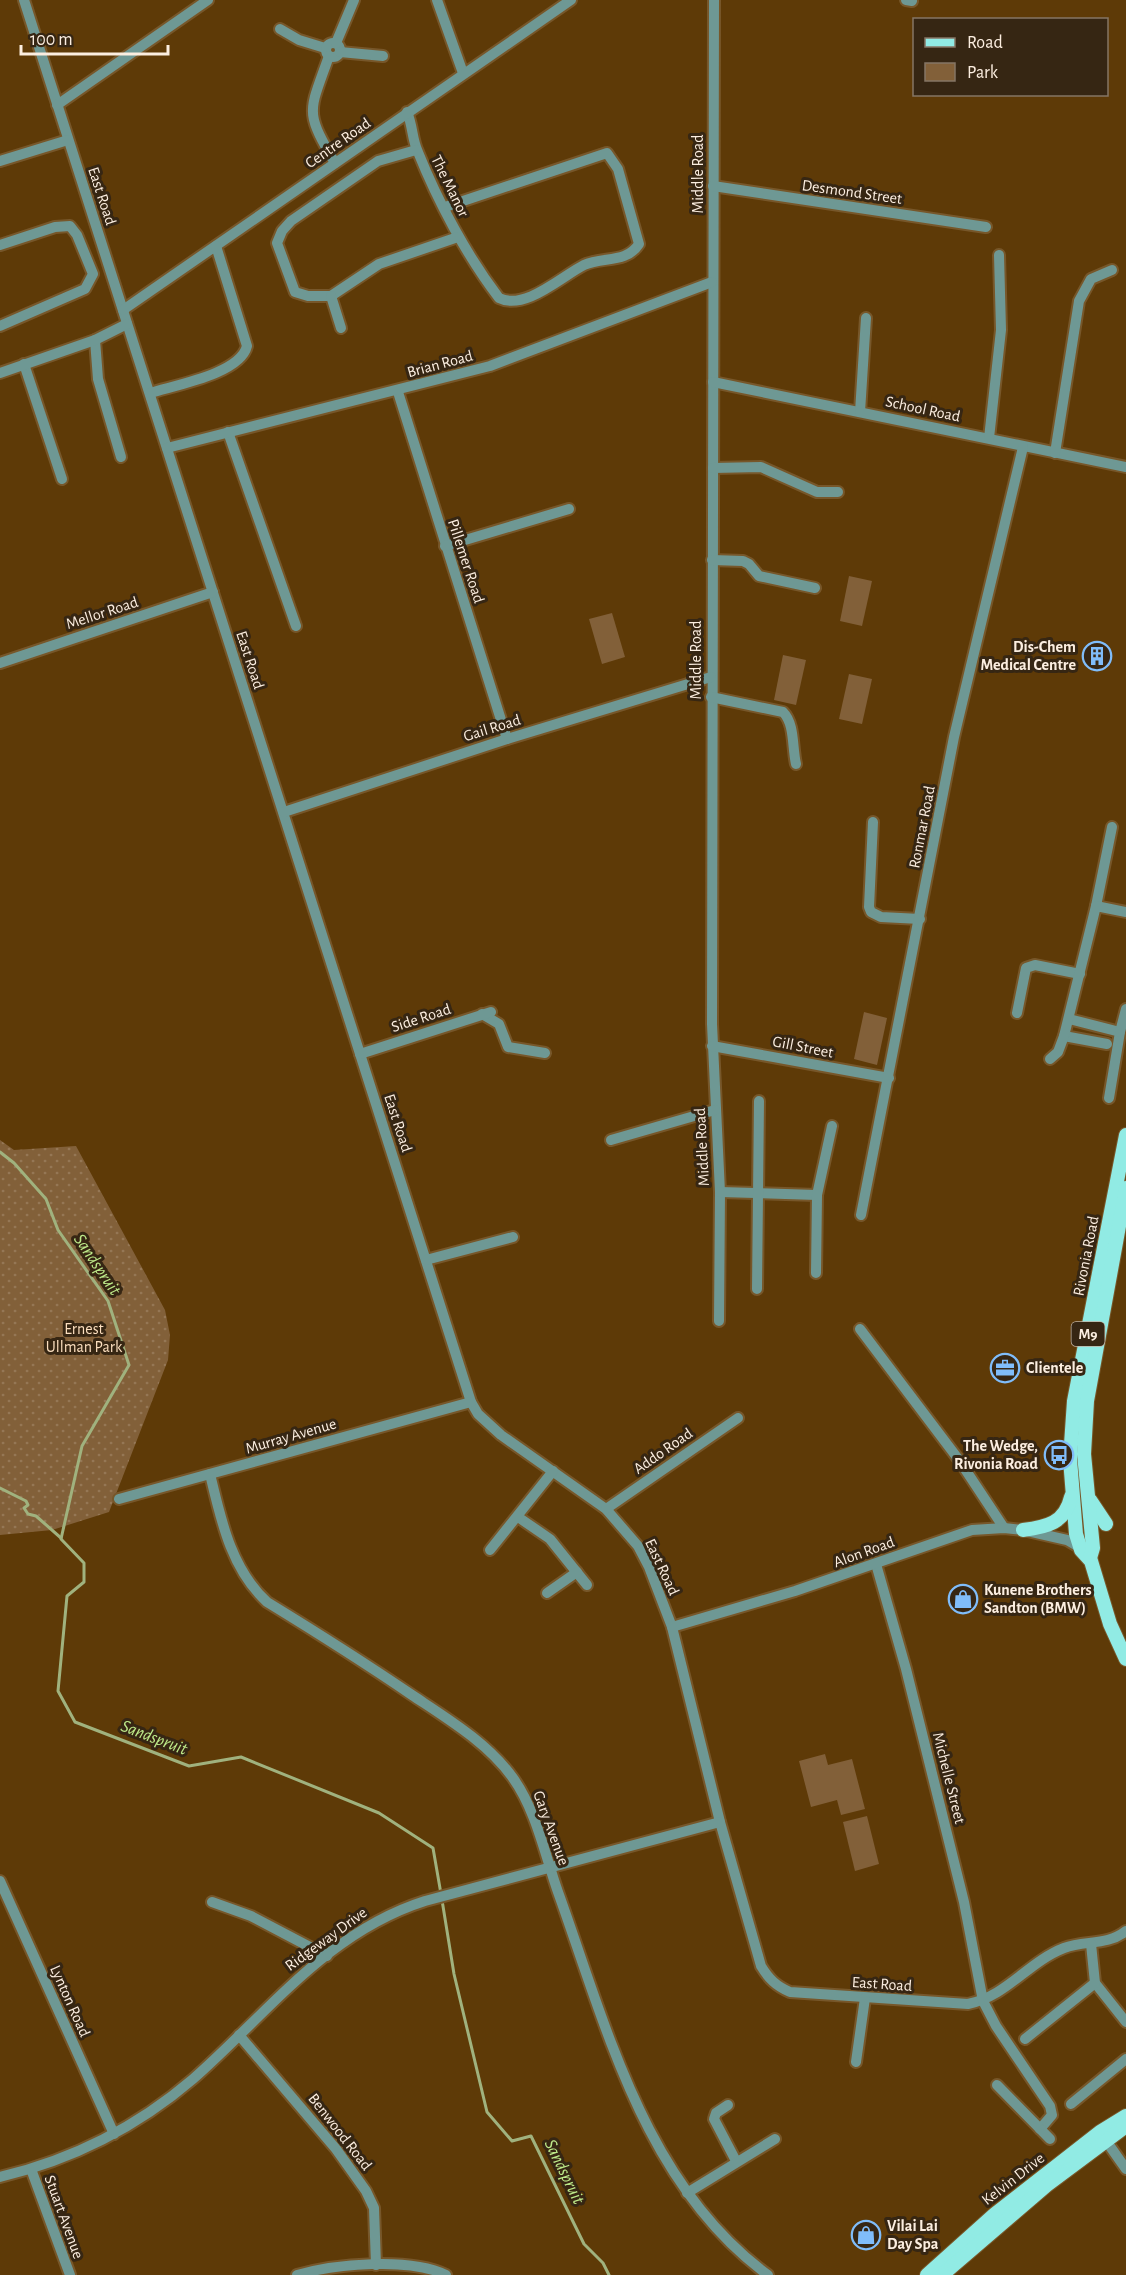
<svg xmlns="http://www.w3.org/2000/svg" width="1126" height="2275" viewBox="0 0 1126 2275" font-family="'Alegreya Sans',sans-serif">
	<defs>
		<pattern id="green-dots" width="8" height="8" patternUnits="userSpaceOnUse" patternTransform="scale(1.5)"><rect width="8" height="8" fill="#826039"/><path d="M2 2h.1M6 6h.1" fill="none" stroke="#957755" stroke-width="1.8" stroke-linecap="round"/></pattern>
	</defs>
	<rect width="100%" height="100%" fill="#5e3a07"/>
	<polygon fill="url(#green-dots)" points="0,1140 14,1150 76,1146 165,1310 170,1335 168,1360 109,1512 52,1530 0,1535"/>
	<g fill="#826039">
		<polygon points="849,576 872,581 862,626 840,621"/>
		<polygon points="612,613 625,657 602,664 589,619"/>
		<polygon points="783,655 806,660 796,705 774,700"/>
		<polygon points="849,674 872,679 862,724 839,719"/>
		<polygon points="864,1012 887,1018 877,1065 854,1059"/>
		<polygon points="825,1754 828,1765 852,1759 865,1809 841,1815 837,1800 811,1807 799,1761"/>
		<polygon points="867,1816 879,1864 855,1871 843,1822"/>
	</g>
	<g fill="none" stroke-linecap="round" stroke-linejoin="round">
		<g stroke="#a0b27e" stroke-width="3">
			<polyline points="0,1152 14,1163 46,1199 58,1230 108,1301 129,1365 82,1446 61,1539 84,1563 84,1582 67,1596 58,1691 75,1722 189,1766 241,1757 379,1813 433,1848 441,1894"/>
			<polyline points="0,1488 26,1501 28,1505 24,1508 28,1514 36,1516 61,1538"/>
			<polyline points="442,1900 454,1974 487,2112 512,2141 531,2136 584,2244 603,2263 609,2275"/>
		</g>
		<g stroke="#77572a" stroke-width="14">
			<g id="minor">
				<path d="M24 0 471 1402 478 1414 501 1435 606 1509 638 1546 649 1567 672 1627 720 1822 761 1966C769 1979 776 1986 790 1992L968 2004C1007 1996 1028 1962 1064 1948 1085 1940 1107 1946 1126 1931"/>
				<polyline points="437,0 463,73"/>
				<polyline points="714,0 712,1024 720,1192 719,1321"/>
				<polyline points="906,0 912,1"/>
				<polyline points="280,29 299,40 325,48"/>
				<circle cx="333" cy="50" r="7"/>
				<polyline points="336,43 354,0"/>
				<polyline points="340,52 383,56"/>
				<path d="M329 56C309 113 304 110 335 163"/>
				<polyline points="57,105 208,0"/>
				<path d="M407 112C413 126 412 140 418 152 438 202 467 256 499 298 525 311 562 276 584 265 603 256 626 264 639 244L618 169 607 153 445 207"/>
				<polyline points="416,150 378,161 291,221 282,231 277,243 295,292 308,296 331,296 379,264 458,237"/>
				<polyline points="0,161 68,140"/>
				<polyline points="713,186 986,227"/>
				<polyline points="0,245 55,227 70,226 77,235 93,274 85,289 0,326"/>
				<polyline points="331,296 341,328"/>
				<polyline points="123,310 571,0"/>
				<polyline points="95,340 98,379 121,457"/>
				<polyline points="24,364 62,479"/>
				<polyline points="0,373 95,340 127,324"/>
				<polyline points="713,382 1126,467"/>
				<polyline points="398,392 507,739"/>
				<path d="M150 393C175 385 240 374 247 346L216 246"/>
				<polyline points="860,412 866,318"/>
				<polyline points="228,432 296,626"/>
				<polyline points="989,438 1001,330 999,255"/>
				<polyline points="167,448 490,366 712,282"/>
				<polyline points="1055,453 1079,301 1091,279 1112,270"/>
				<polyline points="713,468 761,467 817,492 838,492"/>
				<polyline points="445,546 569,509"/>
				<polyline points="712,560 743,561 749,564 759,576 815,588"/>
				<polyline points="0,663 213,592"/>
				<path d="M711 697 783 712C795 724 792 747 796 764"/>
				<polyline points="284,812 507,739 711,677"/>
				<polyline points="873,822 869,907 871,912 881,917 920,919"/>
				<polyline points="1096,906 1112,827"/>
				<polyline points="1017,1013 1026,968 1035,965 1080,974"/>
				<polyline points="482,1014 499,1024 508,1047 545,1053"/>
				<polyline points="1069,1019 1120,1032 1109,1098"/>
				<polyline points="1120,1032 1126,1009"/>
				<polyline points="1064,1036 1107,1044"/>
				<polyline points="712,1046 889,1078"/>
				<polyline points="360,1054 491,1012"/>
				<polyline points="1050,1059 1058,1052 1064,1036 1096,906 1126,912"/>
				<polyline points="611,1140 715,1110"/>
				<polyline points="720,1192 817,1195"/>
				<polyline points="861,1215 954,737 1023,447"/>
				<polyline points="426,1260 513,1237"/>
				<polyline points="816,1273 817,1195 832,1126"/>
				<polyline points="757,1289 759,1101"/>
				<polyline points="860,1329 959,1460 1004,1528"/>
				<path d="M210 1474C221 1520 231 1569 267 1602 316 1632 365 1663 412 1695 448 1719 488 1743 513 1778 536 1810 545 1855 558 1892 607 2028 645 2185 768 2275"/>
				<polyline points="119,1499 471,1402"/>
				<polyline points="606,1509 738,1418"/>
				<polyline points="518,1517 550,1539 587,1585"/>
				<polyline points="490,1550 553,1471"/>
				<polyline points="876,1564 906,1669 964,1902 983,2001 996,2026 1050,2106 1052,2115 1040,2129"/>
				<polyline points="547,1593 577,1572"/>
				<polyline points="672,1627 795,1591 972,1530 1004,1528 1023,1530 1067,1540 1084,1550"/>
				<polyline points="0,1881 114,2134"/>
				<polyline points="212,1902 251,1916 327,1956"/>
				<polyline points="1091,1944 1095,1983 1126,2022"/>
				<polyline points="239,2035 336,2149 366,2191 374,2208 376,2265"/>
				<polyline points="1025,2039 1095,1983"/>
				<polyline points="856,2062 865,1998"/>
				<polyline points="997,2085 1050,2139"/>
				<polyline points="1071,2104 1126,2059"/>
				<polyline points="728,2105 716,2113 714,2119 736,2161"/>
				<polyline points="1102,2135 1126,2169"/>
				<polyline points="31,2169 70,2275"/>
				<path d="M0 2177C71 2160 137 2127 193 2079 267 2014 327 1932 425 1901L720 1822"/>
				<polyline points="687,2193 775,2139"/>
				<path d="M297 2275C334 2264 410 2257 446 2275"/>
			</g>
		</g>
		<g stroke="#77572a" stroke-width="16">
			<g id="major">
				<polyline points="1126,1135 1074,1401 1070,1459 1076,1534 1081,1550 1091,1561 1110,1624 1126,1659"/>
				<polyline points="1090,1500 1106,1524"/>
				<path d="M1023 1530C1047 1527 1065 1523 1071 1497"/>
				<polyline points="1090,1558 1093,1548 1084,1454 1087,1401 1126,1188"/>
				<polyline points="927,2275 995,2214 1100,2132 1126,2116"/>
				<polyline points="942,2275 1047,2185 1126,2126"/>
			</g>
		</g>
		<use href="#minor" stroke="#6e9894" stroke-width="10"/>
		<use href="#major" stroke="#91ebe4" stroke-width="14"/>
	</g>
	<defs>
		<g id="building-ring" transform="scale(1.5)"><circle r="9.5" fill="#362613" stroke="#80bdfa" stroke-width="1.5"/><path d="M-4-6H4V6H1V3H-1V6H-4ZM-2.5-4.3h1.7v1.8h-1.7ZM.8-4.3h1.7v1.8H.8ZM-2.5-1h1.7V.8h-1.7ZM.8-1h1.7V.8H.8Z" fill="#80bdfa"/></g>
		<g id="office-ring" transform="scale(1.5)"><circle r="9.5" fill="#362613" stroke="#80bdfa" stroke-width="1.5"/><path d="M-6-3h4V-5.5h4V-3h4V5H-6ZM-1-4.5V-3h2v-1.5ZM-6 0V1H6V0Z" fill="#80bdfa"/></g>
		<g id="bus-ring" transform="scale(1.5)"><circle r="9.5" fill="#362613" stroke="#80bdfa" stroke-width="1.5"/><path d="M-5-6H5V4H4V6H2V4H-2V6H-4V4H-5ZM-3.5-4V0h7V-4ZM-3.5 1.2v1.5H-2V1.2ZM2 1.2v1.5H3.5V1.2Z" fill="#80bdfa"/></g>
		<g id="shop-ring" transform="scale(1.5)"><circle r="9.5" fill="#362613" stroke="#80bdfa" stroke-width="1.5"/><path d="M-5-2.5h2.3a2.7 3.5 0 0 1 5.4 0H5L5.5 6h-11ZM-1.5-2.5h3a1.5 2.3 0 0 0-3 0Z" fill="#80bdfa"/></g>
	</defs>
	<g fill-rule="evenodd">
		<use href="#building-ring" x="1097" y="656"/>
		<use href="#office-ring" x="1005" y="1368"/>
		<use href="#bus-ring" x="1059" y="1455"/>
		<use href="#shop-ring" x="963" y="1599"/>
		<use href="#shop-ring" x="866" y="2235"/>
	</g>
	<g text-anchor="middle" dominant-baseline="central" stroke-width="6" stroke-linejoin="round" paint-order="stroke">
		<rect fill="#362613" stroke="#c1b2a2" stroke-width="1.5" x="1071.5" y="1322" width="33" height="24" rx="4.5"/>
		<g font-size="15" font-weight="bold" fill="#fceee0">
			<text x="1088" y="1334">M9</text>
		</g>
		<g font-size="16" fill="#fceee0" stroke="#362613">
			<text transform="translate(338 143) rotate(-35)">Centre Road</text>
			<text transform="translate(698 174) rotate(-90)">Middle Road</text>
			<text transform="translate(450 186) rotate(64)">The Manor</text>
			<text transform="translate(852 192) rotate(8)">Desmond Street</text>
			<text transform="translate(102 196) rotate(72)">East Road</text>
			<text transform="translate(440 364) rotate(-15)">Brian Road</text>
			<text transform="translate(923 409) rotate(12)">School Road</text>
			<text transform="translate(466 561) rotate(72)">Pillemer Road</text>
			<text transform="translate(102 613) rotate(-18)">Mellor Road</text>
			<text transform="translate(250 660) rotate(72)">East Road</text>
			<text transform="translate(696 660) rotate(-90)">Middle Road</text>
			<text transform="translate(492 728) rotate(-17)">Gail Road</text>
			<text transform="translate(922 827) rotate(-79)">Ronmar Road</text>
			<text transform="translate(421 1018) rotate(-18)">Side Road</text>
			<text transform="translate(803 1047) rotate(11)">Gill Street</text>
			<text transform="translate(398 1123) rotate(72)">East Road</text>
			<text transform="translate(702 1147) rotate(-93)">Middle Road</text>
			<text transform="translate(1086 1256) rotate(-79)">Rivonia Road</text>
			<text transform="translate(291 1436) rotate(-16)">Murray Avenue</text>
			<text transform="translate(663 1451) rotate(-35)">Addo Road</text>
			<text transform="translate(864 1552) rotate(-20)">Alon Road</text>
			<text transform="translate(662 1567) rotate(65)">East Road</text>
			<text transform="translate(949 1778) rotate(76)">Michelle Street</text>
			<text transform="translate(551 1828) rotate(70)">Gary Avenue</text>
			<text transform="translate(326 1939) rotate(-36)">Ridgeway Drive</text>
			<text transform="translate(882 1984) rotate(4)">East Road</text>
			<text transform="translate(70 2001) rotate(66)">Lynton Road</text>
			<text transform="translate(340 2132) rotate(52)">Benwood Road</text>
			<text transform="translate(1013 2179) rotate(-38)">Kelvin Drive</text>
			<text transform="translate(64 2217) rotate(70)">Stuart Avenue</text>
		</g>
		<g font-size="16" font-weight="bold" fill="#fceee0" stroke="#362613" text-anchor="start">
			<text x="1076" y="647" text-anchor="end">Dis-Chem<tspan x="1076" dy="18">Medical Centre</tspan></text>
			<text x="1026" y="1368">Clientele</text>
			<text x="1038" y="1446" text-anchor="end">The Wedge,<tspan x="1038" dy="18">Rivonia Road</tspan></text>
			<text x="984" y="1590">Kunene Brothers<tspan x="984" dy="18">Sandton (BMW)</tspan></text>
			<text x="887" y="2226">Vilai Lai<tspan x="887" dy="18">Day Spa</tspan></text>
		</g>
		<g font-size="16" fill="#fcdfbf" stroke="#362613">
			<text x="84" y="1329">Ernest<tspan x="84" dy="18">Ullman Park</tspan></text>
		</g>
		<g font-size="18" font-style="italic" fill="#beea8a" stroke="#362613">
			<text transform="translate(97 1265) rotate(56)">Sandspruit</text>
			<text transform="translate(154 1738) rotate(21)">Sandspruit</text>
			<text transform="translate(564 2172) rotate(64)">Sandspruit</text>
		</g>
	</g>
	<rect x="913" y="18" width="195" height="78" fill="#362613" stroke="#857665" stroke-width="1.5"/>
	<rect x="925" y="38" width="30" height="9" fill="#91ebe4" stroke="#857665" stroke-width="1.5"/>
	<text x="967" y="48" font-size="18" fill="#fceee0">Road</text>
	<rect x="925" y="63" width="30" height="18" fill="#826039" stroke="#857665" stroke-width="1.5"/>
	<text x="967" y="78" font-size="18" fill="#fceee0">Park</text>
	<path d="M21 45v9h147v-9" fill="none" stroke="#fceee0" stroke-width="3"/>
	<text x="30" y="45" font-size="18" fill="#fceee0" stroke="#362613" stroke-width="4.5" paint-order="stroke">100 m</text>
</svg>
